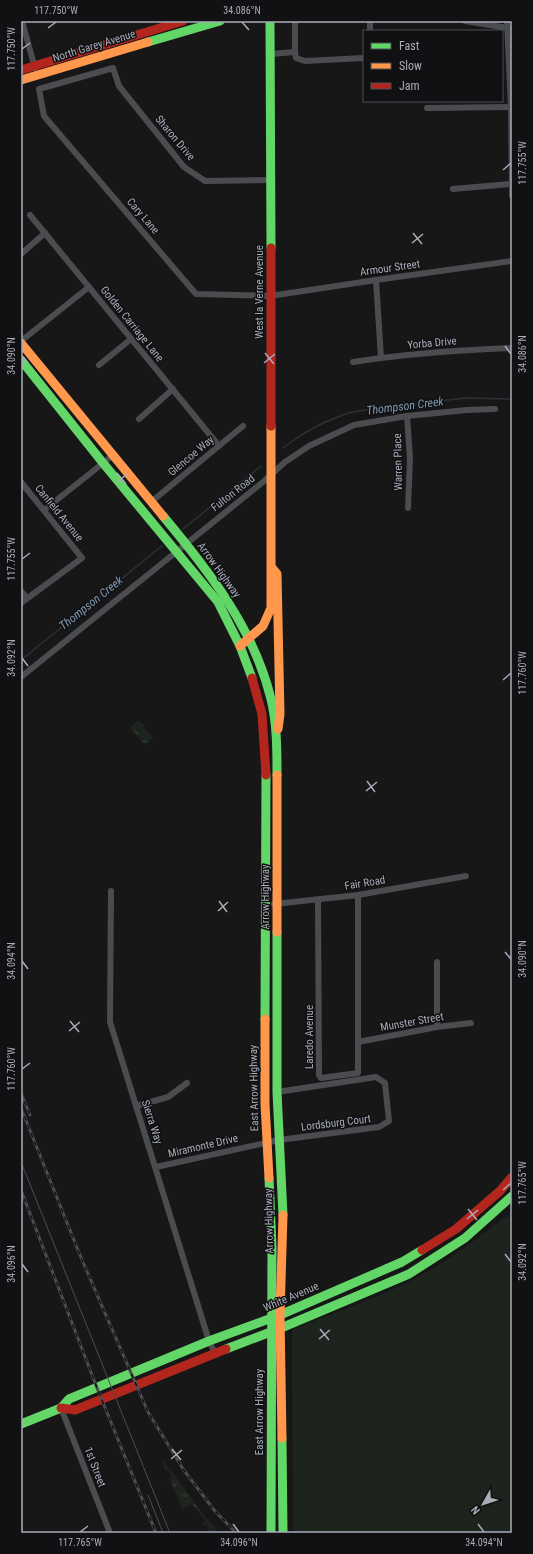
<svg xmlns="http://www.w3.org/2000/svg" width="533" height="1554" viewBox="0 0 533 1554" font-family="'Roboto Condensed',sans-serif">
	<defs>
		<pattern id="grass-tufts" width="24" height="20" patternUnits="userSpaceOnUse"><rect width="24" height="20" fill="#1d241e"/><path d="M3 7l-1-3M5 7V3M7 7l1-3M15 17l-1-3M17 17v-4M19 17l1-3" fill="none" stroke="#3b413d"/></pattern>
		<pattern id="park-crowns" width="20" height="18" patternUnits="userSpaceOnUse"><rect width="20" height="18" fill="#1d241e"/><path d="M2 6a3 3 0 1 1 6 0M12 15a3 3 0 1 1 6 0" fill="none" stroke="#3b413d"/></pattern>
	</defs>
	<rect width="100%" height="100%" fill="#171717"/>
	<polygon fill="url(#grass-tufts)" points="161,1457 206,1518 220,1533 210,1533 207,1524 202,1526 202,1524 205,1521 192,1504 182,1509 170,1480 166,1481 171,1478 169,1470 165,1471"/>
	<polygon fill="url(#park-crowns)" points="139,720 153,738 145,745 130,728"/>
	<path fill="#1d241e" d="M512 1216V1533H293L292 1331 294 1329C338 1311 384 1296 425 1273 454 1257 479 1237 505 1217Z"/>
	<g fill="none" stroke-linecap="round" stroke-linejoin="round">
		<g stroke="#2a3239" stroke-width="1.5">
			<polyline points="283,448 301,435 323,423 348,413 371,409 465,398 512,399"/>
			<polyline points="183,529 261,466"/>
			<polyline points="21,660 162,546"/>
		</g>
		<g stroke="#4b4c50" stroke-width="6">
			<polyline points="22,21 35,68"/>
			<polyline points="296,21 295,21 295,52 296,58 305,61 364,58"/>
			<polyline points="370,21 370,31"/>
			<polyline points="465,21 508,28"/>
			<polyline points="507,21 511,107 512,196"/>
			<polyline points="271,54 295,52"/>
			<polyline points="427,108 511,107"/>
			<polyline points="271,180 205,181 184,167 119,86 113,68 39,89 44,116 196,294 270,296 376,280 512,261"/>
			<polyline points="453,189 511,184"/>
			<polyline points="30,215 219,446"/>
			<polyline points="21,254 45,233"/>
			<polyline points="376,280 381,358"/>
			<polyline points="21,341 89,287"/>
			<path d="M353 362C406 354 459 350 512 348"/>
			<polyline points="99,365 131,339"/>
			<polyline points="407,416 410,458 408,508"/>
			<polyline points="139,419 173,389"/>
			<polyline points="21,482 82,558 21,603"/>
			<polyline points="151,502 243,426"/>
			<polyline points="44,510 112,456"/>
			<polyline points="21,591 27,598"/>
			<polyline points="21,677 263,482 285,462 309,446 354,425 407,416 467,410 495,409"/>
			<polyline points="111,891 110,1022 209,1341 215,1353"/>
			<polyline points="318,900 319,1075 321,1078 358,1073 358,895"/>
			<polyline points="274,904 358,895 466,876"/>
			<polyline points="437,962 437,1027"/>
			<polyline points="358,1042 437,1027 471,1023"/>
			<polyline points="136,1106 168,1097 187,1083"/>
			<polyline points="156,1167 279,1140 379,1127 389,1121 385,1083 376,1077 277,1092"/>
			<polyline points="61,1408 110,1533"/>
		</g>
		<g stroke="#63d668" stroke-width="9">
			<polyline points="270,21 271,248"/>
			<polyline points="148,42 220,21"/>
			<polyline points="21,360 103,463 218,602 240,646 252,678"/>
			<path d="M163 516C209 571 254 629 271 699 277 724 277 750 277 775"/>
			<polyline points="277,932 277,1092 283,1215"/>
			<polyline points="265,1019 266,775"/>
			<polyline points="269,1178 272,1248 271,1533"/>
			<polyline points="226,1349 281,1328 409,1274 465,1238 512,1196"/>
			<polyline points="21,1424 61,1408 69,1399 209,1341 280,1315 402,1262 422,1250"/>
			<polyline points="282,1438 283,1533"/>
		</g>
		<g stroke="#ff974d" stroke-width="9">
			<polyline points="21,80 148,42"/>
			<polyline points="21,343 163,516"/>
			<polyline points="272,568 277,574 280,714 278,729"/>
			<polyline points="240,646 263,626 271,608 271,426"/>
			<polyline points="277,775 277,932"/>
			<polyline points="265,1019 265,1104 269,1178"/>
			<polyline points="282,1438 280,1315 283,1215"/>
		</g>
		<g stroke="#b3261e" stroke-width="9">
			<polyline points="21,70 183,21"/>
			<polyline points="271,248 271,426"/>
			<polyline points="252,678 262,714 266,775"/>
			<polyline points="422,1250 456,1229 500,1191 512,1177"/>
			<polyline points="61,1408 75,1410 226,1349"/>
		</g>
		<g stroke="#4b4c4f" stroke-width="1">
			<polyline points="21,1162 170,1533"/>
			<polyline points="148,1495 163,1533"/>
		</g>
		<g stroke="#4b4c4f" stroke-width="3">
			<g id="rail">
				<polyline points="21,1093 30,1115"/>
				<polyline points="21,1108 82,1260 148,1412 183,1469 214,1510 236,1533"/>
				<polyline points="21,1190 97,1388 156,1533"/>
			</g>
		</g>
		<use href="#rail" stroke="#111113" stroke-width="1.5" stroke-dasharray="4.5" stroke-linecap="butt"/>
	</g>
	<path fill="none" stroke="#a8adb8" stroke-width="1.5" d="M242 22 249 30M48 28 56 22M22 49 30 43M503 170 511 163M413 233 422 244M412 243 423 234M505 346 511 354M265 353 274 364M22 356 28 363M264 363 275 354M117 473 126 484M116 483 127 474M22 559 30 553M22 658 28 666M503 680 511 673M367 781 375 792M366 791 377 782M219 901 227 912M218 911 228 902M505 952 511 959M22 961 28 969M70 1021 79 1032M69 1031 80 1022M22 1069 30 1063M503 1190 511 1183M468 1209 477 1220M467 1219 478 1210M505 1254 511 1262M22 1264 28 1272M320 1329 329 1340M319 1339 330 1330M172 1449 181 1460M171 1459 182 1450M233 1524 239 1532M478 1524 484 1532M80 1532 88 1526"/>
	<g text-anchor="middle" dominant-baseline="central" stroke-width="3" stroke-linejoin="round" paint-order="stroke">
		<g font-size="11" fill="#a8adb8" stroke="#111113">
			<text transform="translate(94 46) rotate(-17)">North Garey Avenue</text>
			<text transform="translate(175 138) rotate(50)">Sharon Drive</text>
			<text transform="translate(143 216) rotate(49)">Cary Lane</text>
			<text transform="translate(390 268) rotate(-8)">Armour Street</text>
			<text transform="translate(259 292) rotate(-90)">West la Verne Avenue</text>
			<text transform="translate(132 324) rotate(51)">Golden Carriage Lane</text>
			<text transform="translate(432 343) rotate(-5)">Yorba Drive</text>
			<text transform="translate(191 456) rotate(-40)">Glencoe Way</text>
			<text transform="translate(398 462) rotate(-91)">Warren Place</text>
			<text transform="translate(233 493) rotate(-38)">Fulton Road</text>
			<text transform="translate(59 513) rotate(51)">Canfield Avenue</text>
			<text transform="translate(219 570) rotate(54)">Arrow Highway</text>
			<text transform="translate(365 883) rotate(-9)">Fair Road</text>
			<text transform="translate(265 897) rotate(-90)">Arrow Highway</text>
			<text transform="translate(412 1022) rotate(-10)">Munster Street</text>
			<text transform="translate(309 1037) rotate(-90)">Laredo Avenue</text>
			<text transform="translate(254 1088) rotate(-91)">East Arrow Highway</text>
			<text transform="translate(152 1122) rotate(72)">Sierra Way</text>
			<text transform="translate(336 1123) rotate(-7)">Lordsburg Court</text>
			<text transform="translate(203 1146) rotate(-13)">Miramonte Drive</text>
			<text transform="translate(269 1221) rotate(-91)">Arrow Highway</text>
			<text transform="translate(291 1297) rotate(-23)">White Avenue</text>
			<text transform="translate(259 1412) rotate(-90)">East Arrow Highway</text>
			<text transform="translate(95 1467) rotate(69)">1st Street</text>
		</g>
		<g font-size="12" font-style="italic" fill="#7f9bb3" stroke="#111113">
			<text transform="translate(405 406) rotate(-7)">Thompson Creek</text>
			<text transform="translate(91 603) rotate(-39)">Thompson Creek</text>
		</g>
	</g>
	<rect width="533" height="1554" fill="none" stroke="#111113" stroke-width="44"/>
	<rect x="363" y="30" width="140" height="72" fill="#111113" stroke="#4d4f55"/>
	<rect x="371" y="43" width="20" height="6" fill="#63d668" stroke="#4d4f55"/>
	<text x="399" y="50" font-size="12" fill="#a8adb8">Fast</text>
	<rect x="371" y="63" width="20" height="6" fill="#ff974d" stroke="#4d4f55"/>
	<text x="399" y="70" font-size="12" fill="#a8adb8">Slow</text>
	<rect x="371" y="83" width="20" height="6" fill="#b3261e" stroke="#4d4f55"/>
	<text x="399" y="90" font-size="12" fill="#a8adb8">Jam</text>
	<g transform="translate(483 1504) rotate(231)" stroke="#111113" stroke-width="3" paint-order="stroke">
	<path d="M0-3L7 15L0 10L-7 15Z" fill="#a8adb8"/>
	<text y="-6" font-size="11" font-weight="bold" text-anchor="middle" fill="#a8adb8">N</text>
	</g>
	<rect x="22" y="22" width="489" height="1510" fill="none" stroke="#a8adb8" stroke-width="1.5"/>
	<g font-size="10" text-anchor="middle" fill="#a8adb8">
		<text x="56" y="14">117.750°W</text>
		<text x="242" y="14">34.086°N</text>
		<text transform="translate(11 49) rotate(-90)" y="4">117.750°W</text>
		<text transform="translate(522 163) rotate(-90)" y="4">117.755°W</text>
		<text transform="translate(522 354) rotate(-90)" y="4">34.086°N</text>
		<text transform="translate(11 356) rotate(-90)" y="4">34.090°N</text>
		<text transform="translate(11 559) rotate(-90)" y="4">117.755°W</text>
		<text transform="translate(11 658) rotate(-90)" y="4">34.092°N</text>
		<text transform="translate(522 673) rotate(-90)" y="4">117.760°W</text>
		<text transform="translate(522 959) rotate(-90)" y="4">34.090°N</text>
		<text transform="translate(11 961) rotate(-90)" y="4">34.094°N</text>
		<text transform="translate(11 1069) rotate(-90)" y="4">117.760°W</text>
		<text transform="translate(522 1183) rotate(-90)" y="4">117.765°W</text>
		<text transform="translate(522 1262) rotate(-90)" y="4">34.092°N</text>
		<text transform="translate(11 1264) rotate(-90)" y="4">34.096°N</text>
		<text x="80" y="1546">117.765°W</text>
		<text x="239" y="1546">34.096°N</text>
		<text x="484" y="1546">34.094°N</text>
	</g>
</svg>
